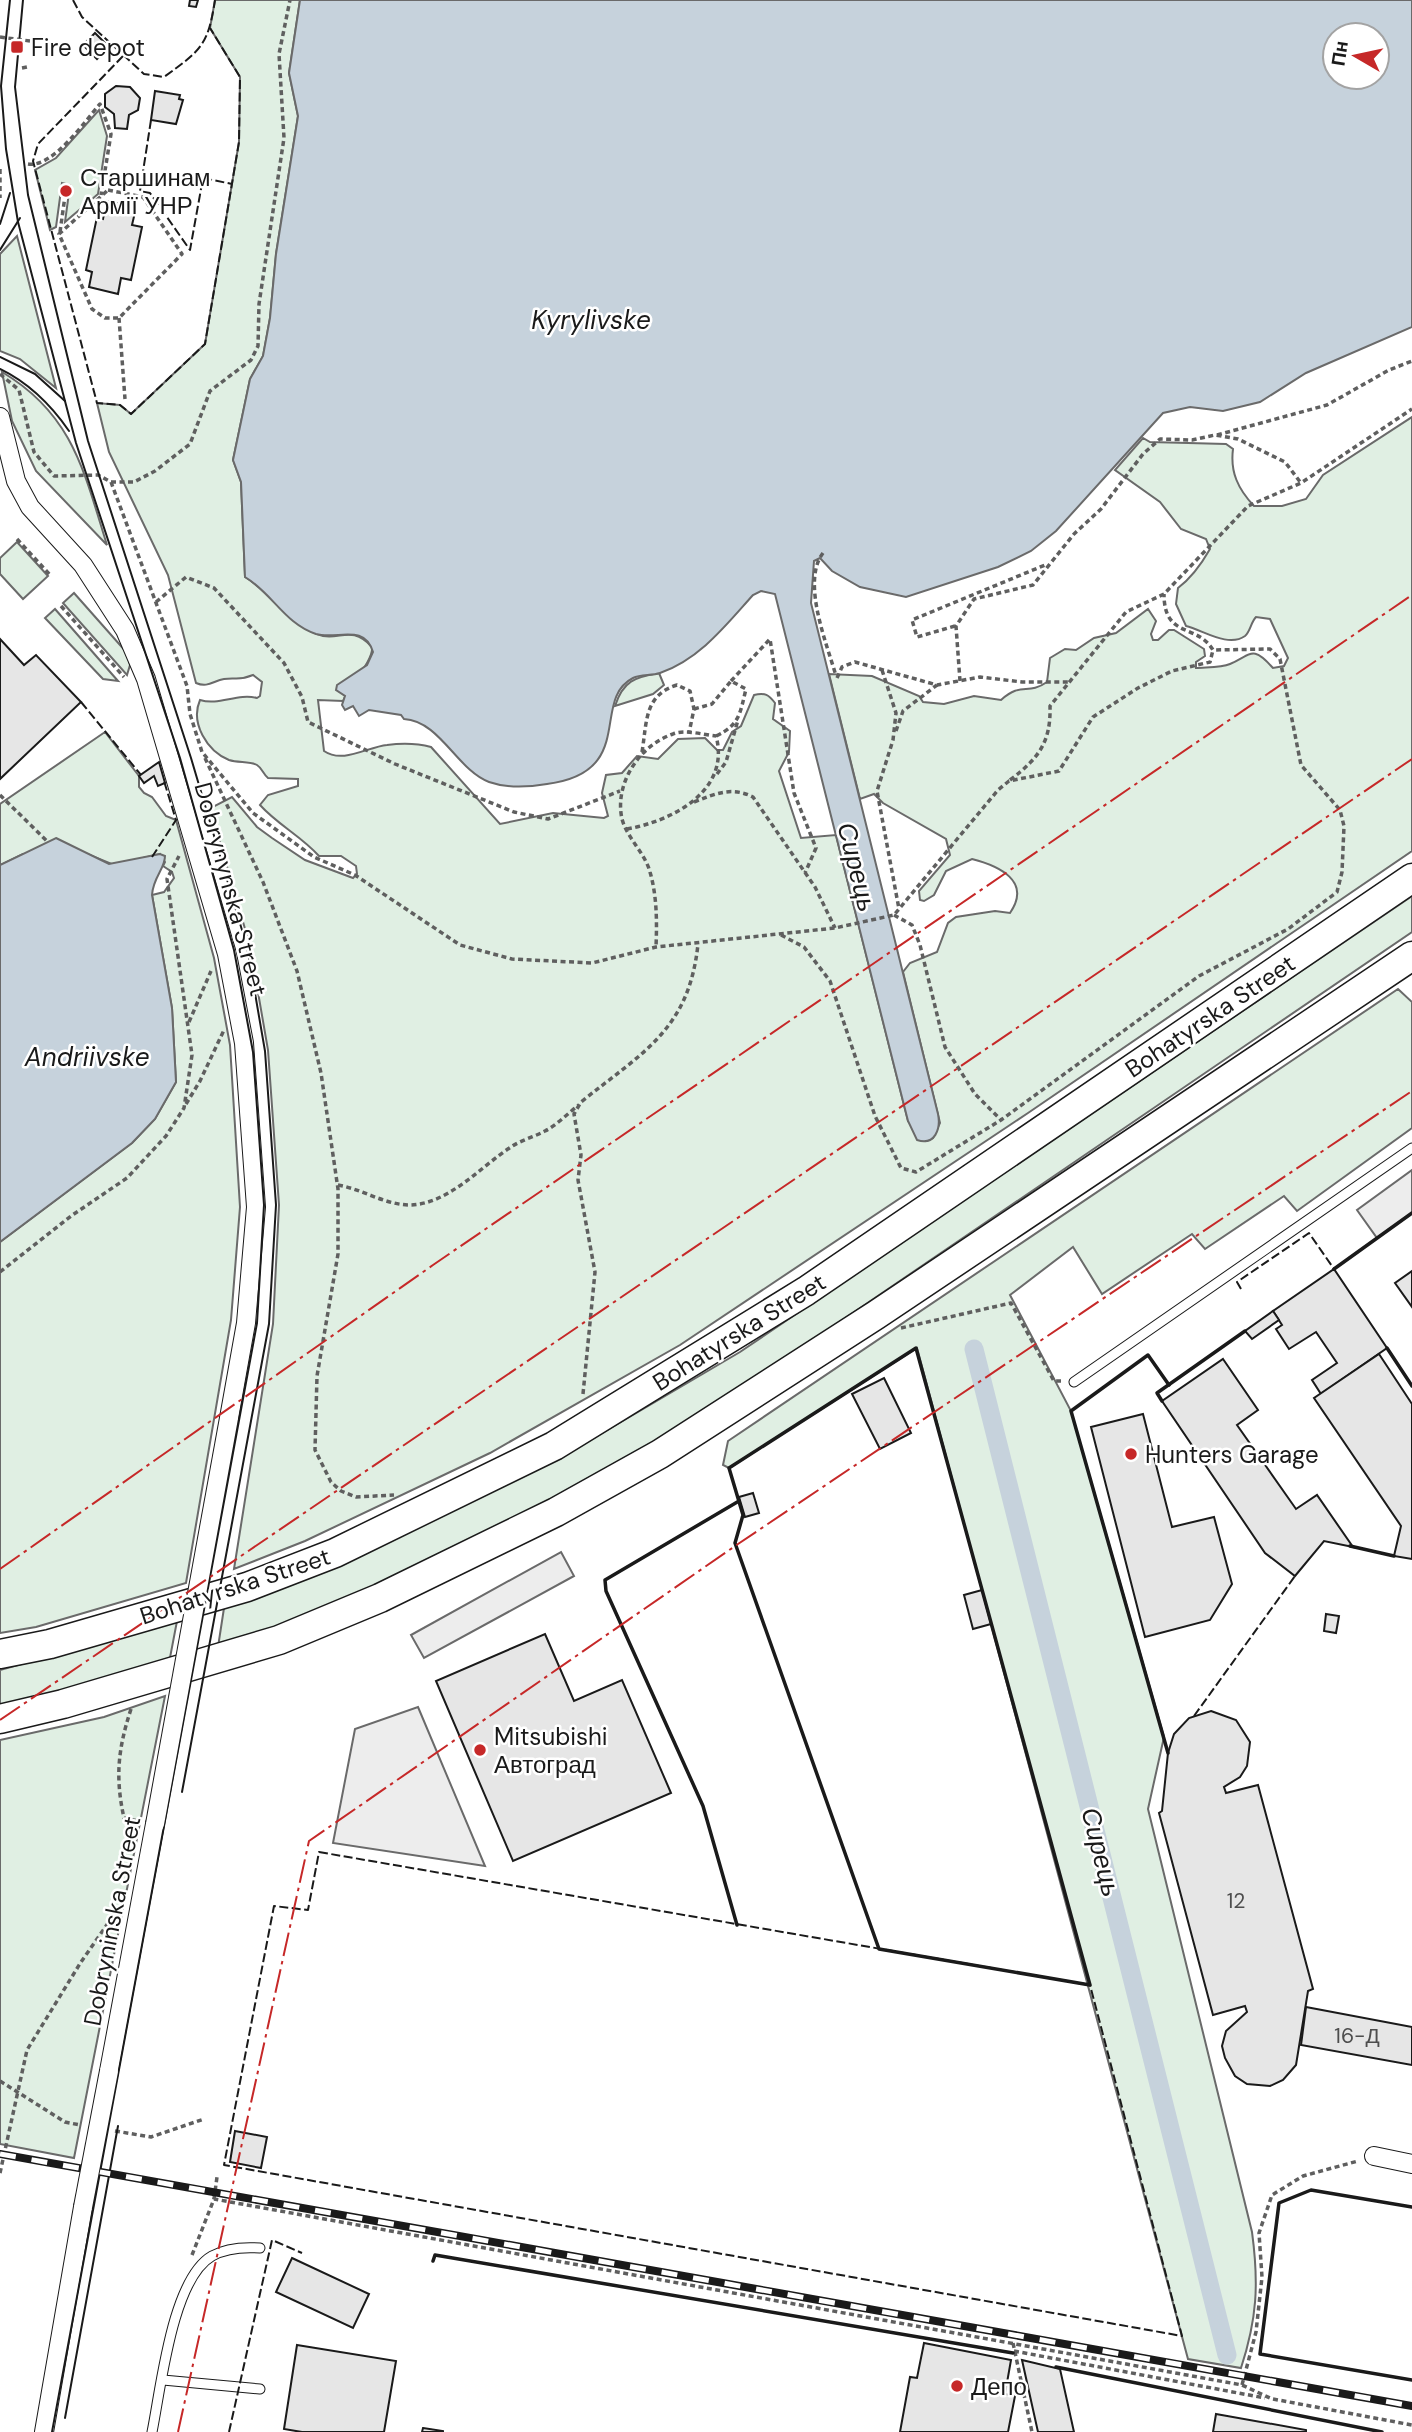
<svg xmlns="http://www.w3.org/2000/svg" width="1412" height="2432" viewBox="0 0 1412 2432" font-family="'DM Sans',sans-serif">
	<rect width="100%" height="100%" fill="#fff"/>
	<g fill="#e0efe3" stroke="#6a6a6a" stroke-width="2">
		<path d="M215 0H300L289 73 298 116 276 254 270 318 263 356 250 379 233 460 241 482 245 577C272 593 285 621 317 634 339 643 350 623 372 647 374 660 349 686 343 701L318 700 324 751C343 764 367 747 387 745 402 743 416 743 431 747L500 824 553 813 604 818 608 816 602 793 606 775 622 773 637 756 658 759 678 739 705 738 717 750H723L732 732 741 726 754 695C765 692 769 695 775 703L773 719 790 731 789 752 779 771 801 838 836 835 908 1121 926 1141 933 1138 940 1123 903 972 910 963 937 952 948 923 956 917 995 911 1010 913C1032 881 999 866 972 859L946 871 934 895 924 901 920 900 919 891 950 855 946 839 883 803 874 794 860 799 829 674 872 676 919 696 923 702 944 704 974 696 1001 700C1022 681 1027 696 1047 682L1050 658 1065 649 1076 650 1094 638 1116 633 1148 609 1156 621 1151 634 1153 640H1158L1169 630H1174L1204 649 1205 656 1196 662V668C1206 667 1221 668 1230 664 1251 655 1252 644 1273 668L1284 666 1288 658 1270 619 1256 617C1251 622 1250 632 1245 636 1228 648 1203 630 1186 626L1176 604 1178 588C1190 579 1202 563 1210 549L1206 539 1181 529 1160 502 1115 470 1143 438 1150 442 1226 444 1233 449C1230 472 1238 489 1254 506H1282L1306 499 1323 475 1412 417V851L1028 1113 680 1345 490 1453 305 1541 234 1569 273 1324 279 1205 268 1050 250 946 209 805 213 807 232 797 257 827 272 838 305 860 353 878 357 874 356 866 341 856H319C301 836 278 825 260 805L268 795 298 786V779L268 778C263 774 262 768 257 765 250 761 238 763 229 760 207 751 190 723 200 700 219 706 237 693 257 698L260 696 262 682 253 675C239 681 236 677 224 679 213 681 208 688 196 683L168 575 109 452 97 403 120 405 131 414 205 344 239 142 240 77 210 28Z"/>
		<polygon points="99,110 107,136 98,194 65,222 70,185 62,183 56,227 50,230 35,170 56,158"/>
		<polygon points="17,236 56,388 20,359 0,351 0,254"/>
		<path d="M2 372C73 414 84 472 107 545L36 471 12 421Z"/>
		<polygon points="17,542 48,576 23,599 0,574 0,558"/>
		<polygon points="74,593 128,654 130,665 127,675 63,603"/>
		<polygon points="55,609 118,681 103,679 45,618"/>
		<path d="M659 673 664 685 653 694 615 706C623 681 635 677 659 673Z"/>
		<polygon points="105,732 139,776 139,787 144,793 152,797 166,816 176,820 214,958 230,1045 240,1207 231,1320 186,1583 36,1627 0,1633 0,1242 132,1143 155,1119 176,1082 172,1008 152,895 164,892 174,878 172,872 163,866 165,862 160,854 114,865 85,853 23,854 0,865 0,804"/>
		<polygon points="1412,896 1412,932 712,1409 586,1484 449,1554 276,1628 218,1647 224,1608 561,1457 740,1352"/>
		<path d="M1398 989 1412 1002V1128L1297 1211 1284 1196 1205 1249 1192 1234 1102 1294 1073 1247 1010 1295 1071 1411 1164 1737 1148 1809 1252 2232C1259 2284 1257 2319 1241 2368L1188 2359 917 1348 729 1468 723 1465 728 1441Z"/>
		<polygon points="177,1621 169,1663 0,1707 0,1670"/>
		<polygon points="165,1696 74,2158 0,2144 0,1740 104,1717"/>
	</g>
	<g fill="#ededed" stroke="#6a6a6a" stroke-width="2">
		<polygon points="1412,1170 1412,1213 1377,1238 1357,1210"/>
		<polygon points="561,1552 574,1576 424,1658 411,1635"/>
		<polygon points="418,1707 485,1866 333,1843 355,1729"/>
	</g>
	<g fill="#c6d2dc" stroke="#6a6a6a" stroke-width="2" fill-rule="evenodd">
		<path d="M300 0H1412V327L1306 373 1260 402 1223 411 1190 407 1163 413 1056 531 1031 551 998 567 906 597 860 587 832 571 820 558 814 561 811 603 938 1114C941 1129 935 1146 917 1140L908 1121 775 594 761 591 753 595C726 625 700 659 660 673 651 676 641 674 633 678 590 700 638 772 547 784 529 787 506 788 489 782 457 770 440 721 404 719L401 715 369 710 359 716 353 706 345 710 342 705 345 696 336 690 337 685 367 665 373 652C364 623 337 640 316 634 285 624 272 593 245 577L241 482 233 460 250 379 263 356 270 318 276 254 298 116 289 73ZM1377 35V77H1335V35Z"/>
		<path d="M56 838 109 864 160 854 165 856C165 869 153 877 152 895L172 1008 176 1082 155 1119 132 1143 0 1242V865Z"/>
	</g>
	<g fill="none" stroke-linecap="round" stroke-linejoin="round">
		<polyline stroke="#c6d2dc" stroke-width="19" points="974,1349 1227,2355"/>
	</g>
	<g fill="#e6e6e6" stroke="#1a1a1a" stroke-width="2">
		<polygon points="190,0 198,0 196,7 189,6"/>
		<polygon points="95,33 109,47 97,59 83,45"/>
		<polygon points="116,86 130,87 140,98 138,110 129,115 127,129 115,128 114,114 105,107 105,94"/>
		<polygon points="155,91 180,95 179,99 183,100 176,124 151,120"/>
		<polygon points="107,201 136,208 132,225 142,227 131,280 121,278 118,294 89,287 92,272 86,270 97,217 103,219"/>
		<polygon points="0,639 24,665 36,655 81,702 0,779"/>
		<polygon points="159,762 165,783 158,786 154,776 144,783 139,776"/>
		<polygon points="1334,1269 1387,1348 1321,1394 1312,1380 1337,1363 1316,1332 1289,1349 1276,1329 1282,1325 1273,1311"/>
		<polygon points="1412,1271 1412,1307 1395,1283"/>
		<polygon points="1273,1311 1279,1320 1252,1339 1245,1331"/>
		<polygon points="1379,1354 1412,1404 1412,1559 1394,1556 1401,1526 1314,1398"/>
		<polygon points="1223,1359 1258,1410 1237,1425 1296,1509 1317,1495 1353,1547 1324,1541 1295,1576 1265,1553 1162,1401"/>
		<polygon points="884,1378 911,1433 880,1449 852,1394"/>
		<polygon points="1143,1414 1172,1527 1214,1517 1232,1584 1210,1620 1145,1637 1091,1427"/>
		<polygon points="753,1493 759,1513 745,1517 739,1497"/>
		<polygon points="982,1590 991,1624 973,1629 964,1595"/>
		<polygon points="1326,1614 1339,1616 1336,1633 1324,1631"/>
		<polygon points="545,1634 574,1701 622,1680 671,1793 513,1861 436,1681"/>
		<polygon points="1211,1711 1236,1720 1250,1742 1247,1766 1240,1777 1224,1787 1226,1793 1258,1785 1313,1989 1308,1991 1296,2065 1283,2080 1270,2086 1247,2084 1235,2076 1225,2058 1222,2046 1226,2031 1247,2012 1245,2006 1213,2015 1159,1813 1162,1811 1168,1753 1174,1734 1189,1718"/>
		<polygon points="1306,2007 1412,2027 1412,2065 1301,2045"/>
		<polygon points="235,2131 267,2137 261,2168 230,2162"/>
		<polygon points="292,2258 369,2294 353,2328 276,2292"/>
		<polygon points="924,2343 1011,2360 1005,2394 1015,2396 1008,2432 900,2432 910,2377 917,2378"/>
		<polygon points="297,2345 396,2361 384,2432 302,2432 284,2429"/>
		<polygon points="1022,2360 1060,2369 1074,2432 1038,2432"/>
		<polygon points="1216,2414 1306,2430 1306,2432 1213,2432"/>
		<polygon points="423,2428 443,2431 443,2432 422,2432"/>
	</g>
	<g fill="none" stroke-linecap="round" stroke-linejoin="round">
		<g stroke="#1a1a1a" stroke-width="11">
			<g id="service">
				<polyline points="1074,1382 1412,1148"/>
				<polyline points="163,2380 260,2389"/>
				<path d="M152 2432C161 2388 172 2279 212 2256 226 2248 245 2247 260 2248"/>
			</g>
		</g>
		<g stroke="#1a1a1a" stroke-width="20">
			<g id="minor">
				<polyline points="0,417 16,481 30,507 83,565 125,630 146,679 227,954 244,1043 256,1207 246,1323 229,1418"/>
				<polyline points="109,2071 155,1824"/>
				<polyline points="1374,2156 1412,2164"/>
				<polyline points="44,2432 83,2207"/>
			</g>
		</g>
		<g stroke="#1a1a1a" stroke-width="31">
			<g id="primary">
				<polyline points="0,1654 50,1644 247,1587 335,1553 554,1446 806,1291 1412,878"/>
				<polyline points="0,1719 63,1704 279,1640 380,1598 556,1512 660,1454 876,1315 1412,956"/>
			</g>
		</g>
		<g stroke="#5f5f5f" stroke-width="3.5" stroke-dasharray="5 3.5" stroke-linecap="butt">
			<polyline points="0,37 30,41"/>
			<polyline points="22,68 27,67"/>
			<path d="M28 164C53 168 85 121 100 104L111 134 101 195"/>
			<polyline points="0,169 0,198"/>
			<polygon points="108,190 143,197 182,254 119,318 105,318 92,309 59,234"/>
			<polyline points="60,232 65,196"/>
			<polyline points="119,318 125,399"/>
			<polyline points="0,374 19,390 34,452 54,476 98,475 111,482 187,686 190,714 202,752 253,813 314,857 355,875 460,945 512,959 592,963 656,947 835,928 894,915 998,790 1009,781 1059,771 1093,717 1138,688 1172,671 1210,662 1213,650"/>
			<polyline points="1217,435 1327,405 1389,370 1412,361"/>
			<polyline points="111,482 134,482 155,471 190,444 210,391 251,360 258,346 259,304 284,138 279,54 290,0"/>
			<polyline points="17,539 51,576"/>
			<path d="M823 553C801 582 827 644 836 676"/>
			<polyline points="156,602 186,577 214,588 284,663 302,697 308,722 395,764 514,812 548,819 620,791"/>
			<polyline points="61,606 124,677"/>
			<polyline points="955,626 917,637 912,620 1045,565"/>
			<polyline points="882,670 896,713 893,740 877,791 899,909"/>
			<polyline points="837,678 842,667 855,662 937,685 980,677 1022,682 1068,682"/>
			<polyline points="731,681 770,639 794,793 816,848 805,873"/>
			<polyline points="960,681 956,626 974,599 1033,585 1074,534 1101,509 1143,454 1160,439 1192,440 1215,435 1238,439 1285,462 1301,483"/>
			<path d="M694 709 712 704 731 681 746 689C740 713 740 725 716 736"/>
			<polyline points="896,731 903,711 937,685"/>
			<path d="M642 752C647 722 644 695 677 685L690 691 694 709 689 733"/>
			<polyline points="205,758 263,882 297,971 321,1073 338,1189 338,1254 317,1376 315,1450 331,1482 341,1491 356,1497 394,1495"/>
			<polyline points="717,774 726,762 738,720"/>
			<path d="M1010 780C1039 758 1051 742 1050 706L1126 612 1164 594 1248 506 1301 483 1412 409"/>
			<polyline points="0,795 48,842"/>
			<path d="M694 802C715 794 731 786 753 797L815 887 835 928"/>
			<path d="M627 829C672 821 731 791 716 736 704 735 685 729 673 734 640 745 614 783 622 819 627 838 645 853 650 872 657 896 657 922 656 947"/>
			<polyline points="894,915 912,925 920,945 945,1047 975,1094 1001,1120"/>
			<path d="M781 935 804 947 830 981 875 1116 901 1168 916 1172 1001 1120 1199 976 1288 929 1337 892 1342 872 1344 826 1340 810 1301 765 1280 659 1270 649 1213 650C1197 623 1164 639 1164 594"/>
			<polyline points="189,1022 211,971"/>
			<polyline points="186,1104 200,1081 224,1030"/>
			<path d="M338 1185C362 1189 385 1205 410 1205 449 1204 480 1167 511 1147 521 1140 534 1137 545 1131 557 1125 568 1113 579 1105"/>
			<polyline points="0,1272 71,1216 127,1178 166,1136 184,1108 192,1055 167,879 179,856"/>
			<polyline points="901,1328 1011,1303 1054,1381 1061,1381"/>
			<path d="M583 1394 595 1272 578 1180 581 1155 574 1114 581 1102C643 1052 689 1030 698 944"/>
			<path d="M131 1709C118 1749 115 1777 124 1818L138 1821"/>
			<polyline points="0,2081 65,2122 80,2125"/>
			<polyline points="115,2131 151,2137 204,2119"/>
			<polyline points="0,2173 27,2050 81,1962 120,1906"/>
			<polyline points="214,2199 217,2177"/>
			<polyline points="192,2255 214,2199 1242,2385 1272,2399"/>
			<polyline points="1013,2343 1032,2432"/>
			<polyline points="1014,2351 1265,2398"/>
			<polyline points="1242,2385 1256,2332 1262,2277 1259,2233 1272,2195 1303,2176 1358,2161"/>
			<polyline points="1273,2399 1412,2425"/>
		</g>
		<use href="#service" stroke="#fff" stroke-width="9"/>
		<use href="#minor" stroke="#fff" stroke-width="18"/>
		<use href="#primary" stroke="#fff" stroke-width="28"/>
		<g stroke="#1a1a1a" stroke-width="2">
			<polyline points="10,0 1,86 6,149 18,222 76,443 180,758 234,950 253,1052 264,1205 257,1323 52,2432"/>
			<polyline points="23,0 15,87 28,195 88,441 191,758 247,947 265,1051 276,1205 269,1324 182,1792"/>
			<polyline points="0,224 10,193"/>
			<polyline points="0,250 20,218"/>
			<polyline points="0,357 35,374 65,401"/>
			<path d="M0 369C29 383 51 405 69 431"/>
			<polyline points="65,2418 118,2126"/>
		</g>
		<g stroke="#1a1a1a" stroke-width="8">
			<polyline id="rail" points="0,2154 1412,2406"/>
		</g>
		<use href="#rail" stroke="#fff" stroke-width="5" stroke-dasharray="16" stroke-linecap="butt"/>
		<g stroke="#1a1a1a" stroke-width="20" stroke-linecap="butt">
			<g id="minor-bridge">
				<polyline points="155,1824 229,1418"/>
				<polyline points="83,2207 109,2071"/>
			</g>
		</g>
		<use href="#minor-bridge" stroke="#fff" stroke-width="18"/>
		<g stroke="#1a1a1a" stroke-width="2" stroke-dasharray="9 3.5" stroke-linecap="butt">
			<path d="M73 0 82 17 144 74 164 77C201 50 208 46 215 0"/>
			<polyline points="123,56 38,144 33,161 97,403 120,405 131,414 205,344 239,142 240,77 210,28"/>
			<polyline points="151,120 140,191 150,193 190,250 203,178 232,184"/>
			<polyline points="81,702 141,775"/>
			<polyline points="152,857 176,820 164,781"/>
			<polyline points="1241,1289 1237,1282 1309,1233 1334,1269"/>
			<polyline points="1194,1716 1295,1576"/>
			<polygon points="319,1852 1090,1985 1182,2336 224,2165 274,1906 308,1910"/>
			<polyline points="229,2432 272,2240 302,2253"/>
		</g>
		<g stroke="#1a1a1a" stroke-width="3.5">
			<polyline points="1334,1269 1412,1213"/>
			<polygon points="916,1348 1090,1985 879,1949 735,1543 743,1515 729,1468"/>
			<polyline points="1387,1348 1412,1386"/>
			<polyline points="1162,1401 1157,1393 1245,1331"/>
			<polyline points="1350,1546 1394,1556"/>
			<polyline points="1168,1753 1071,1411 1148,1355 1169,1385"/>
			<polyline points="737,1925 703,1806 606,1591 605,1580 739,1501"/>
			<polyline points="1412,2207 1311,2190 1279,2203 1260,2354 1412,2380"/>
			<polyline points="433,2261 435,2255 1013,2353"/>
			<polyline points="1056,2367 1382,2432"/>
		</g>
		<g stroke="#c62828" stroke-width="2" stroke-dasharray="24 5 3.5 5" stroke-linecap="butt">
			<polyline points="0,1569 433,1265 1412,595"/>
			<polyline points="0,1720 1412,759"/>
			<polyline points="178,2432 309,1841 738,1544 1412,1091"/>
		</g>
	</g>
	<g fill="#c62828" stroke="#fff" stroke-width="2.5">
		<rect x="10" y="40" width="14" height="14" rx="3.5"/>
		<circle cx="66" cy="191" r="7"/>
		<circle cx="1131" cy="1454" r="7"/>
		<circle cx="480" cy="1750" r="7"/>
		<circle cx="957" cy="2386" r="7"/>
	</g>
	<g text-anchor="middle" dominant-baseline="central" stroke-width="5" stroke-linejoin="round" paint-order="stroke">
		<g font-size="21" fill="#4d4d4d">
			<text x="1236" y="1901">12</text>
			<text x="1357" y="2036">16-Д</text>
		</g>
		<g font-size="24" fill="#1a1a1a" stroke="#fff" text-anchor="start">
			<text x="31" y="47">Fire depot</text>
			<text x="80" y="177">Старшинам<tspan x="80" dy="28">Армії УНР</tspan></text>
			<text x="1145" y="1454">Hunters Garage</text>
			<text x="494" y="1736">Mitsubishi<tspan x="494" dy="28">Автоград</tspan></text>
			<text x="971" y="2386">Депо</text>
		</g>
		<g font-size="24" fill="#1a1a1a" stroke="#fff">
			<text transform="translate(231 889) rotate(75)">Dobrynynska Street</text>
			<text transform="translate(1210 1016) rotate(-34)">Bohatyrska Street</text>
			<text transform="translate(739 1332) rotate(-32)">Bohatyrska Street</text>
			<text transform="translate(235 1586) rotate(-18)">Bohatyrska Street</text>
			<text transform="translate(112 1921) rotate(-79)">Dobryninska Street</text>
		</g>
		<g font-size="26" font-style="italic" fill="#1a1a1a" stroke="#fff">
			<text x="591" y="320">Kyrylivske</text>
			<text transform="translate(857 867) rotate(76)">Сирець</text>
			<text x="87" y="1057">Andriivske</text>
			<text transform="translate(1101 1852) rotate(76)">Сирець</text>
		</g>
	</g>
	<g transform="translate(1356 56) rotate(279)"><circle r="33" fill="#ffffff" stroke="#a3a3a3" stroke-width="2"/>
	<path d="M0-5L12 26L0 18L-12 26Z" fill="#c62828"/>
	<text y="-10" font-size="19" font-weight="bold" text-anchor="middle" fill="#1a1a1a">Пн</text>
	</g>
</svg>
